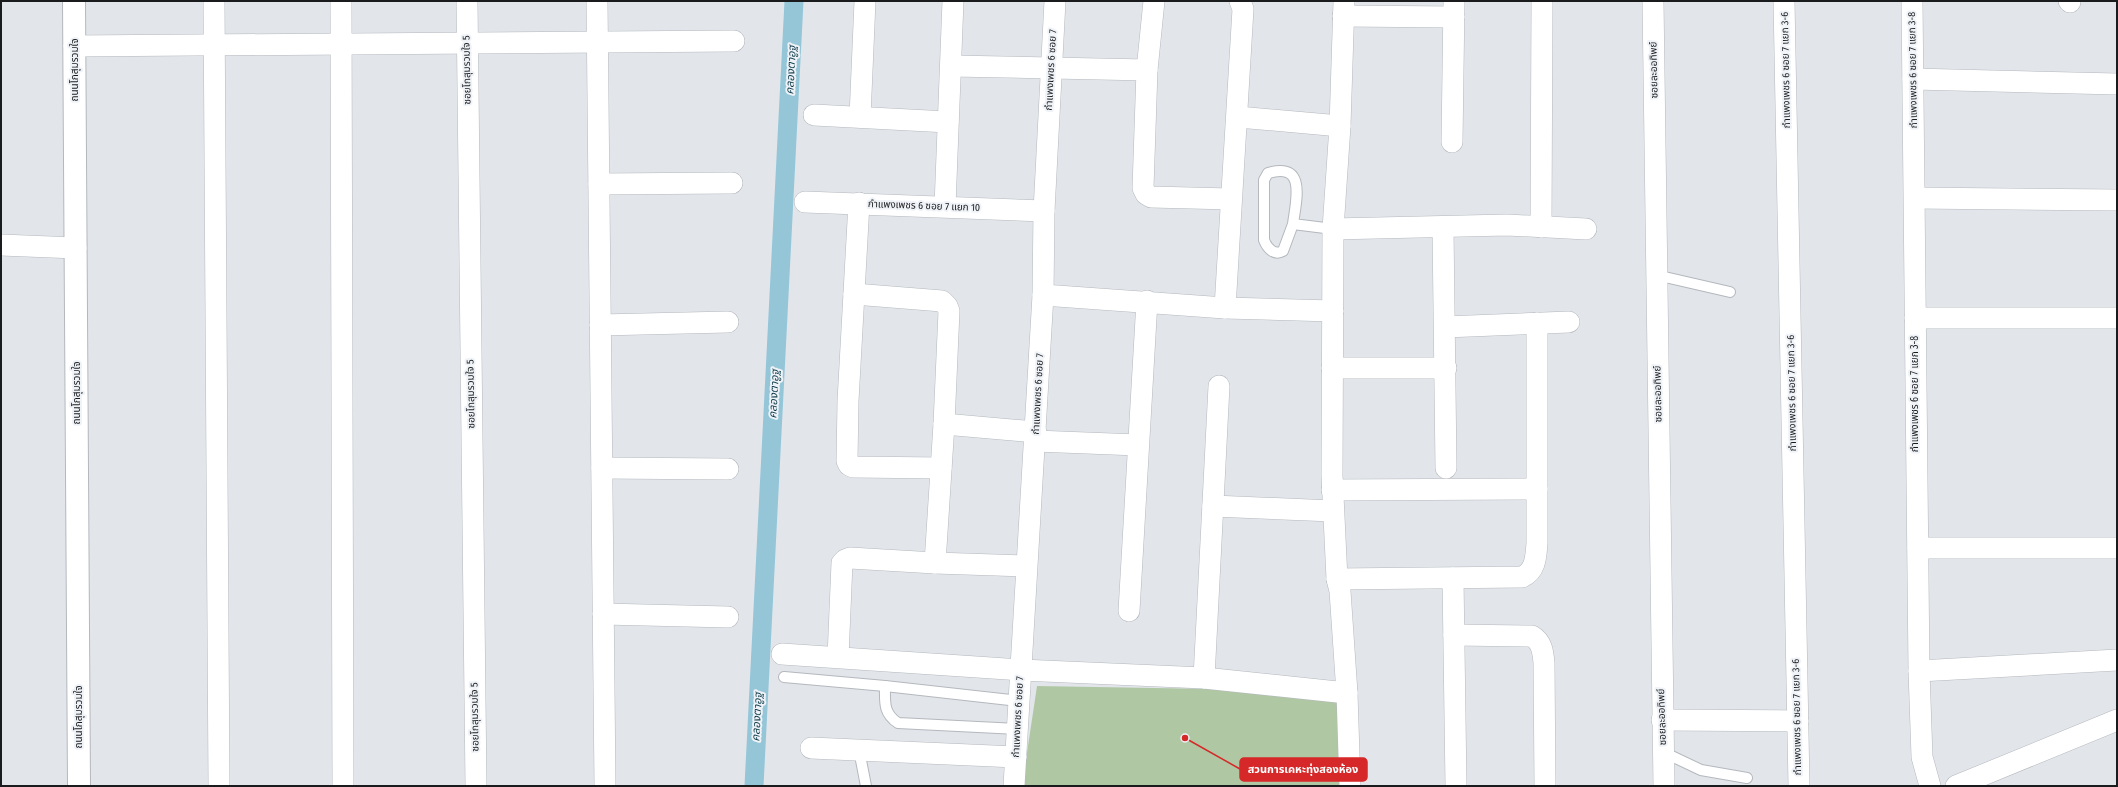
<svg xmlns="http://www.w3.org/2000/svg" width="2118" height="787" viewBox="0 0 2118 787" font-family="'Fira Sans Condensed','Noto Sans Thai',sans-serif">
	<rect width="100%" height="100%" fill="#e2e6eb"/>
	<polygon fill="#b0c7a4" points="1037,686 1337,691 1344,786 1022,786"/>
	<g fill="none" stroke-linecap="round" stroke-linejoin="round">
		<polyline stroke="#94c6d8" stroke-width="19" points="754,786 794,1"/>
		<g stroke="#b4b8bd" stroke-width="12">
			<g id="lane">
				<path d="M1293 224C1296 200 1307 162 1268 173L1264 180V240C1267 248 1274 256 1283 251L1293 224 1333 229"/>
				<polyline points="1656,275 1730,292"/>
				<polyline points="784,677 885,686 1019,701"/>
				<path d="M885 686C885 702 883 713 898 723L1018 729"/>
				<polyline points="859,750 866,786"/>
				<polyline points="1663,752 1701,770 1747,778"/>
			</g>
		</g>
		<g stroke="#b4b8bd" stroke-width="22">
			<g id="street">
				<polyline points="214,1 219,786"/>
				<polyline points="341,1 343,786"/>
				<polyline points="467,1 476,786"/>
				<polyline points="597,1 605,786"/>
				<polyline points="1344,1 1340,126 1333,229 1332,475 1337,579 1340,591 1347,693 1350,786"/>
				<polyline points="1653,1 1664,786"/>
				<polyline points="1784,1 1799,786"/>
				<polyline points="1912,1 1919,671 1922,757 1930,786"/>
				<polyline points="2069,1 2070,2"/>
				<polyline points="1343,16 1454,17"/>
				<polyline points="74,46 734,41"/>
				<polyline points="951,66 1147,70 1154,1"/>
				<polyline points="1147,70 1143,188 1146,194 1151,197 1231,199"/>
				<polyline points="1913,79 2117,84"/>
				<polyline points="814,115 948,122"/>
				<polyline points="860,117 865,1"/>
				<polyline points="1238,117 1340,126"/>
				<polyline points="1452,142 1454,1"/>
				<polyline points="599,184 732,183"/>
				<polyline points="1915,198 2117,200"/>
				<polyline points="805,202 1044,211"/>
				<polyline points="859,203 848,401 847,461 849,465 853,467 941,468"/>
				<polyline points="945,206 953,1"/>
				<polyline points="1541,227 1542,1"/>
				<polyline points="1443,228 1446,468"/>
				<polyline points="1333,229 1507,225 1586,229"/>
				<polyline points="1,245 76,248"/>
				<polyline points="854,294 942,301 947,306 949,311 944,424 935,563"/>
				<polyline points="1043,295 1225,308 1333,311"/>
				<polyline points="1225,308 1243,9 1240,1"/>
				<polyline points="1915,318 2117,318"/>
				<polyline points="600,325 728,322"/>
				<polyline points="1445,327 1569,322"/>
				<polyline points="1332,368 1446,368"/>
				<polyline points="944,424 1036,432"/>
				<polyline points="1035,441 1138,445"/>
				<polyline points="602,468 728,469"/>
				<polyline points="1332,490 1537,489"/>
				<polyline points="1213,506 1333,511"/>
				<polyline points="1918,548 2117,548"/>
				<polyline points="1453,578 1456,786"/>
				<path d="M1337 579 1522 577C1536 571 1536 556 1537 543V323"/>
				<polyline points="1129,611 1147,301"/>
				<polyline points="603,614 728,617"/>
				<path d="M1454 635 1532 636C1542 642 1543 652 1544 663L1545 786"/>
				<polyline points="782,654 1021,670 1204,678 1347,693"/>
				<polyline points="838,657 842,563 845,560 850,558 935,563 1026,566"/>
				<polyline points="1919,671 2117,660"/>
				<polyline points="1204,678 1219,386"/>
				<polyline points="1662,720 1798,721"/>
				<polyline points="811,748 1016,757"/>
				<polyline points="1014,786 1043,295 1044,211 1055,1"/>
				<polyline points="1956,786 2117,720"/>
			</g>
		</g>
		<g stroke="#b4b8bd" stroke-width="24">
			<polyline id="secondary" points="74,1 79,786"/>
		</g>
		<use href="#lane" stroke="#fff" stroke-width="10"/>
		<use href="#street" stroke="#fff" stroke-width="21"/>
		<use href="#secondary" stroke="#fff" stroke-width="22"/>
	</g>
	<g text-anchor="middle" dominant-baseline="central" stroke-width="4" stroke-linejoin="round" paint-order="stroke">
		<g font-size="10" fill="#1a1b1d" stroke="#eff3f8">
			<text transform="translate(75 70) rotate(-90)">ถนนโกสุมรวมใจ</text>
			<text transform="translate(467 70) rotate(-91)">ซอยโกสุมรวมใจ 5</text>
			<text transform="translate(1051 70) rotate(-87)">กำแพงเพชร 6 ซอย 7</text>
			<text transform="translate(1654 70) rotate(-91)">ซอยละออทิพย์</text>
			<text transform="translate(1786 70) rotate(-91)">กำแพงเพชร 6 ซอย 7 แยก 3-6</text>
			<text transform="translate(1913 70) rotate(-91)">กำแพงเพชร 6 ซอย 7 แยก 3-8</text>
			<text transform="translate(924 206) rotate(2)">กำแพงเพชร 6 ซอย 7 แยก 10</text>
			<text transform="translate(77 393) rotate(-90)">ถนนโกสุมรวมใจ</text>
			<text transform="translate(1792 393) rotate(-91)">กำแพงเพชร 6 ซอย 7 แยก 3-6</text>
			<text transform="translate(471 394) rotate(-91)">ซอยโกสุมรวมใจ 5</text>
			<text transform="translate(1038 394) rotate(-87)">กำแพงเพชร 6 ซอย 7</text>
			<text transform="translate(1658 394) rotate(-91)">ซอยละออทิพย์</text>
			<text transform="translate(1915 394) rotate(-90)">กำแพงเพชร 6 ซอย 7 แยก 3-8</text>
			<text transform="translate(79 717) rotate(-90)">ถนนโกสุมรวมใจ</text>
			<text transform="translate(475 717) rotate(-91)">ซอยโกสุมรวมใจ 5</text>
			<text transform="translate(1018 717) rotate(-87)">กำแพงเพชร 6 ซอย 7</text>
			<text transform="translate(1662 717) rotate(-92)">ซอยละออทิพย์</text>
			<text transform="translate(1797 717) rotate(-91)">กำแพงเพชร 6 ซอย 7 แยก 3-6</text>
		</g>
		<g font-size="11" font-style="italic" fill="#0a3846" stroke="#eff3f8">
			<text transform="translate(791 70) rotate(-87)">คลองตาอูฐ</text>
			<text transform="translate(774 394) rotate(-87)">คลองตาอูฐ</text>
			<text transform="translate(757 717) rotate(-87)">คลองตาอูฐ</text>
		</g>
	</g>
	<path fill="none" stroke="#d62828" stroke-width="1.5" d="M1185 738L1240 769"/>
	<circle fill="#d62828" stroke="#eff3f8" stroke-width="1.5" cx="1185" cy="738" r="4"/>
	<rect fill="#d62828" stroke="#d62828" stroke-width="1.5" x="1240" y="758" width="127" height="23" rx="4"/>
	<g font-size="11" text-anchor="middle" font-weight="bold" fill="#fff">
		<text x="1303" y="773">สวนการเคหะทุ่งสองห้อง</text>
	</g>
	<rect width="2118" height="787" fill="none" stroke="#1a1b1d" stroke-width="4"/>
</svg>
